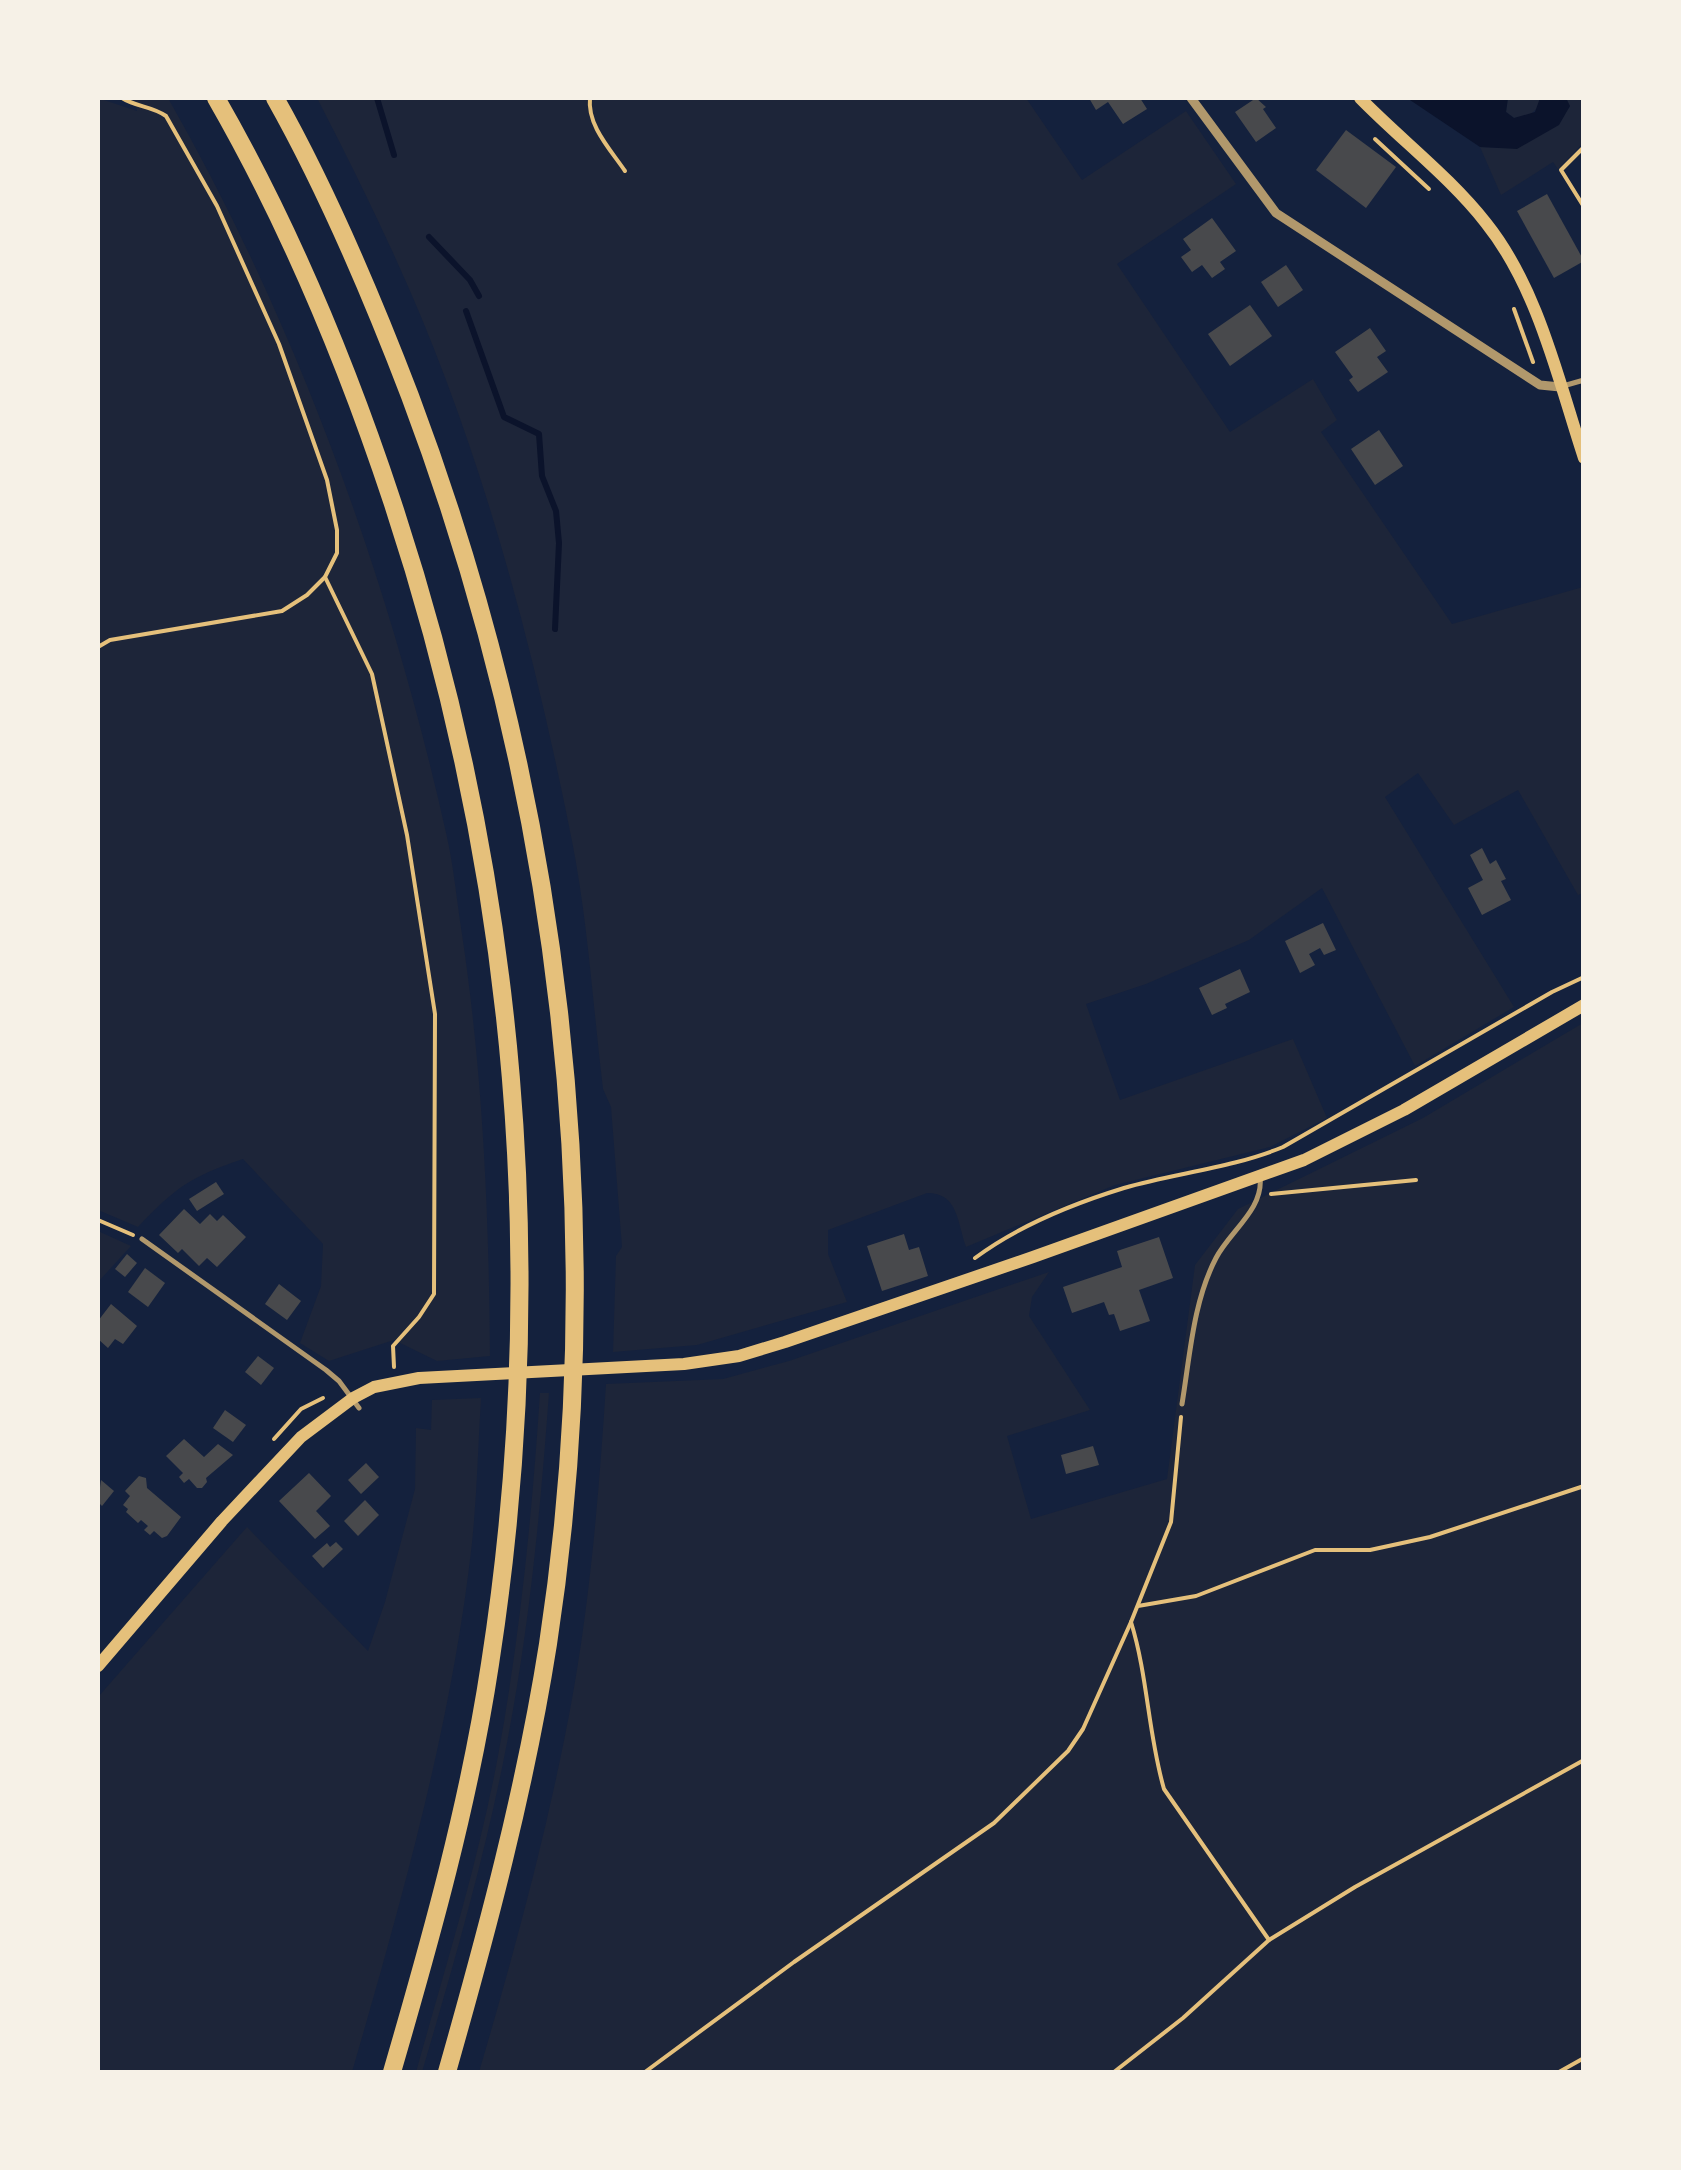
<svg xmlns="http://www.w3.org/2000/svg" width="1681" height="2170" viewBox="0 0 1681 2170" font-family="Poppins,sans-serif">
	<rect width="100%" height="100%" fill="#14213d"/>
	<g fill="#1d2539">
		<path d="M98 98 137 111 135 98H168C298 326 390 581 447 837 454 869 457 902 462 934 483 1075 489 1214 490 1356L437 1361 394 1340 329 1361 300 1343 321 1286 323 1244 243 1159C190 1177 176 1187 138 1227L98 1210Z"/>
		<path d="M317 98H1026L1082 180 1186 111 1236 184 1117 264 1230 432 1313 379 1337 420 1321 432 1452 624 1583 587V893L1578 895 1518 790 1454 825 1418 773 1385 797 1514 1007 1415 1066 1322 888 1249 940 1146 984 1086 1004 1120 1100 1293 1039 1327 1118 1270 1147 1115 1185 966 1247C957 1221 958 1193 927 1193L828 1230V1254L847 1302 697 1345 613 1352 616 1256 622 1247 611 1107 603 1089C593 1007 588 922 572 841 541 685 502 529 446 380 410 283 364 189 317 98Z"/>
		<polygon points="1508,98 1540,98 1539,106 1529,116 1514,118 1506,112"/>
		<polygon points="1566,98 1583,98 1583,143 1558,169 1553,162 1501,195 1480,147 1517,148 1570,107"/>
		<path d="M1583 1023V2072H479C514 1953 547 1832 570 1710 590 1603 599 1493 606 1384L723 1379 789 1361 1049 1272 1032 1297 1029 1316 1090 1410 1007 1436 1031 1519 1167 1479 1195 1265 1238 1209 1423 1118Z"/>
		<polygon points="98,1231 131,1246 98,1282"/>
		<path d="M540 1393H549C540 1517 528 1641 503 1763 482 1867 452 1970 422 2072H416C445 1968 478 1863 498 1756 520 1636 532 1515 540 1393Z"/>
		<path d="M481 1398C478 1447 477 1495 472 1543 452 1724 402 1899 352 2072H98V1697L247 1527 368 1651 385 1602 415 1489 416 1428 431 1430 432 1400Z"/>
	</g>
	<polygon fill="#0b132b" points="1407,98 1508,98 1506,112 1514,118 1535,112 1540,98 1566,98 1570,106 1559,125 1517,149 1480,147"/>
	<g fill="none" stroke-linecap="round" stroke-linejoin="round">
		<g stroke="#0b132b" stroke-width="6">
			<polyline points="377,98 394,155"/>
			<polyline points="429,237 470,280 479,296"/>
			<polyline points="466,311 504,417 539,434 542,476 556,511 559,543 555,629"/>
		</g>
	</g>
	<g fill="#48494c">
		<polygon points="1089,98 1140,98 1147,109 1123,124 1108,102 1096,110"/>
		<polygon points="1256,98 1266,107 1263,109 1276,128 1256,142 1235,112"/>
		<polygon points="1346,130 1396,167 1366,208 1316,170"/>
		<polygon points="1547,194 1584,261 1554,278 1517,211"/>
		<polygon points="1212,218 1236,251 1220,262 1225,269 1212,278 1202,265 1192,272 1181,257 1191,250 1183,239"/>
		<polygon points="1286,265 1303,290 1278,307 1261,282"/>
		<polygon points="1250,305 1272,336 1230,366 1208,334"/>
		<polygon points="1370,328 1386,351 1377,357 1388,372 1358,392 1349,380 1353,377 1335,352"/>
		<polygon points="1379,430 1403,466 1375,485 1351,449"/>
		<polygon points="1482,848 1490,864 1496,860 1506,879 1501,881 1511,900 1482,915 1468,888 1483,880 1470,855"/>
		<polygon points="1323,923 1336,950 1324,955 1320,948 1309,954 1315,965 1300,973 1285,941"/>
		<polygon points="1240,969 1250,992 1225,1004 1227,1008 1212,1015 1199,988"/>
		<polygon points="216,1182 224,1194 197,1211 189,1199"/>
		<polygon points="184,1209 200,1224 210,1214 217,1221 223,1215 246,1237 217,1267 207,1258 199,1266 182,1249 178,1253 159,1235"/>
		<polygon points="904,1234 909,1250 919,1247 928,1276 882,1291 867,1246"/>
		<polygon points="1159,1237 1173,1278 1139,1290 1150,1321 1120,1331 1114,1314 1109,1315 1104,1302 1072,1313 1063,1287 1122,1267 1117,1251"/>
		<polygon points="127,1254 137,1263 125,1277 115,1269"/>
		<polygon points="145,1268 165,1283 148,1307 128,1292"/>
		<polygon points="279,1284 301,1301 287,1320 265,1304"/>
		<polygon points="111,1304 137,1326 123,1344 115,1339 108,1348 98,1339 98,1321"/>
		<polygon points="258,1356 274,1368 261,1385 245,1372"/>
		<polygon points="225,1410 246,1425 233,1442 213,1428"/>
		<polygon points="184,1439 204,1457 218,1444 233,1455 206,1478 207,1482 202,1488 197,1488 189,1479 184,1483 179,1477 183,1473 166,1456"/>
		<polygon points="1093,1446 1099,1465 1066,1474 1061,1455"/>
		<polygon points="366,1463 379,1477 361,1494 348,1480"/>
		<polygon points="309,1473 331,1496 316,1511 330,1526 315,1539 279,1501"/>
		<polygon points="139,1476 146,1478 147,1488 181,1517 167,1536 162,1538 154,1531 150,1535 144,1530 148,1526 141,1520 138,1523 126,1512 128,1509 123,1505 130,1496 125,1491"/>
		<polygon points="101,1480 114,1491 102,1506 98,1502"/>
		<polygon points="365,1500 379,1515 358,1536 344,1521"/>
		<polygon points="336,1542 343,1549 323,1568 312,1556 327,1543 330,1547"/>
	</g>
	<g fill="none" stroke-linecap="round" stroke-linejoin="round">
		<g stroke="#e5c07b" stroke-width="4">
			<path d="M590 98C587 125 610 149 625 171"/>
			<polyline points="1375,139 1429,189"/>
			<polyline points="1584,147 1561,170 1584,207"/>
			<polyline points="1514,309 1533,362"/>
			<polyline points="325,577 372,674 407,835 435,1014 434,1294 419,1317 393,1346 394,1367"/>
			<path d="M98 647 110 640 282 611 307 595 325 577 337 553V530L327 480 279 344 217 206 166 116C152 106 136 107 122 98"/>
			<polyline points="1271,1194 1416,1180"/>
			<polyline points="98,1220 133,1235"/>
			<path d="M975 1258C1018 1226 1072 1204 1124 1188 1176 1173 1232 1168 1283 1147L1552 992 1584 977"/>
			<polyline points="274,1439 301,1409 323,1398"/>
			<polyline points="1138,1606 1196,1596 1315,1550 1370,1550 1430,1537 1584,1486"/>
			<path d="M1131 1622C1148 1677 1148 1734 1164 1789L1269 1940"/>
			<polyline points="645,2072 794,1962 994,1823 1068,1751 1083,1729 1131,1622 1171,1522 1181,1417"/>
			<polyline points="1114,2072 1183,2018 1269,1940 1355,1887 1584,1760"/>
			<polyline points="1559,2072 1584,2058"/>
		</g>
		<g stroke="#b1986c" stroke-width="5">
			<polyline points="1563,386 1584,380"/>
			<polyline points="142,1239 326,1370 339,1381 359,1408"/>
			<path d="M1182 1404C1190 1356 1193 1302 1216 1258 1230 1231 1264 1209 1260 1177"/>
		</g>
		<polyline stroke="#b1986c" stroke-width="9" points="1191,98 1276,213 1540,385 1560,387"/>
		<g stroke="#e5c07b" stroke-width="12">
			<path d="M1360 98C1401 140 1450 177 1486 223 1538 288 1558 379 1584 458"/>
			<polyline points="98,1666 222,1521 301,1437 353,1398 374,1387 419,1378 684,1364 739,1356 785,1342 1033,1257 1304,1160 1404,1110 1584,1005"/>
		</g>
		<g stroke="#e5c07b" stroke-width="18">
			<path d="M216 98C289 225 346 362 392 501 517 878 551 1271 490 1664 469 1803 431 1938 392 2072"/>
			<path d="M275 98C328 192 371 294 410 396 559 792 612 1225 548 1644 525 1790 487 1931 447 2072"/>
		</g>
	</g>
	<rect width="1681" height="2170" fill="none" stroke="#f6f1e7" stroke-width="200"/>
</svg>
